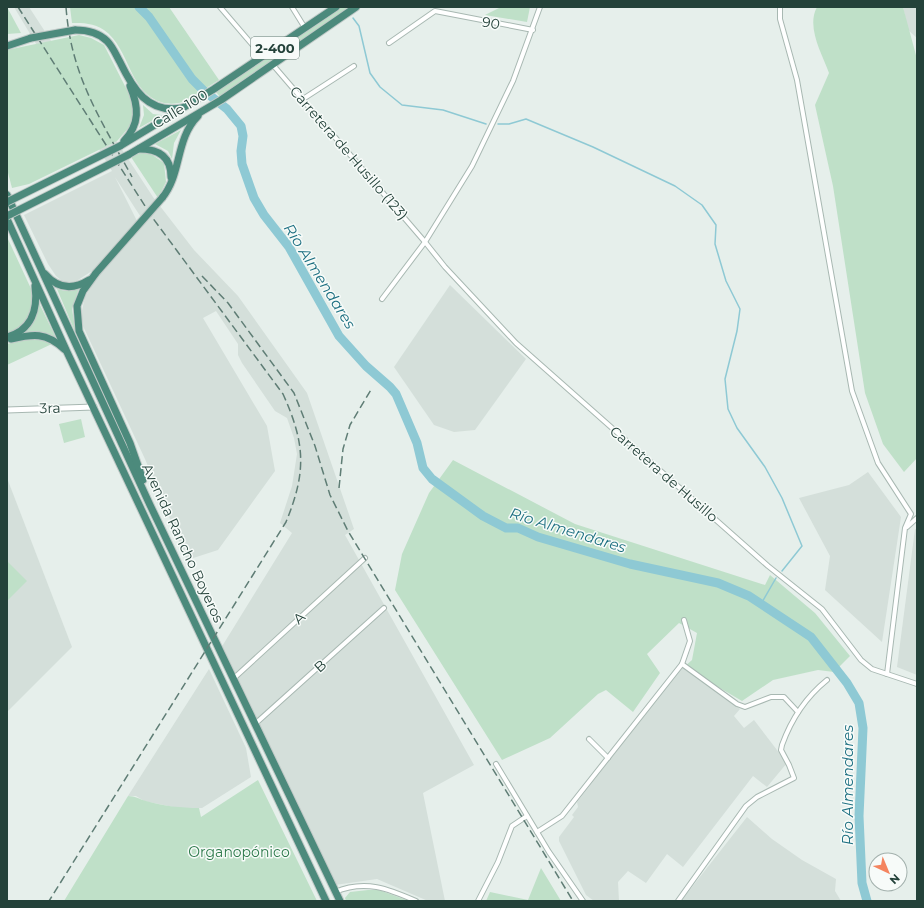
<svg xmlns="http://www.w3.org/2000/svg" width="924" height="908" viewBox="0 0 924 908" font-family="Montserrat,sans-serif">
	<rect width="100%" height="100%" fill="#e6efeb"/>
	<g fill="#d4dfda">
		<polygon points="14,7 29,7 153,197 194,250 238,296 307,393 354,529 345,535 474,765 423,793 445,901 428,901 377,879 335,885 221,648 292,533 280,523 292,486 297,454 294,438 287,418 275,411 242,363 238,355 238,344 216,311 203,318 267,426 275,471 218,550 187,560 145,459 83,326 81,315 85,297 102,270 144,222 115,177 138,223 92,271 75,282 68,283 62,281 56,276 48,264 24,215 112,171"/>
		<polygon points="903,7 917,7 917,38 908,30"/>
		<polygon points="450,285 526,359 475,430 454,432 434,425 394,367"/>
		<polygon points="868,472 901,517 882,642 825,590 830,556 799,498 849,485"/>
		<polygon points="7,478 72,647 7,712"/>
		<polygon points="915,529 917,530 917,675 897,667"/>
		<polygon points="682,667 703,681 740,709 734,716 744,728 754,720 787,763 767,787 753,776 683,867 667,854 646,883 628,871 618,882 619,901 594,901 586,895 559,841 559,837 574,817 572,815 578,807 577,802"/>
		<polygon points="209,669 246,748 251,777 202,808 178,808 144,801 136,796 128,796"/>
		<polygon points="747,817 772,839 802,860 836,879 835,891 841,901 681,901"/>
	</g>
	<g fill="#bfe0c8">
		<polygon points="7,7 21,33 7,34"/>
		<path d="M70 7H169L219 80C207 87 194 97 182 102 177 104 169 104 164 103 128 94 131 49 104 30 94 23 83 23 72 23Z"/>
		<polygon points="341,7 351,7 220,97 216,92"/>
		<polygon points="501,7 530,7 527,22 485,15"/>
		<path d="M817 7H903L917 59V458L904 472 883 444 865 393 833 186 815 105 829 73C822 54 806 27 817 7Z"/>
		<polygon points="79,35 91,38 104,45 130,96 133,109 131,125 117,141 29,184 12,188 7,169 7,50"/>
		<polygon points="143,105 153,114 162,115 139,128 144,115"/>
		<polygon points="181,130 174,143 172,159 168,151 155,144"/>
		<polygon points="140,152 151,154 164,163 166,182 158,198 131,157"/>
		<polygon points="7,237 33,293 32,313 21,328 7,334"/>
		<polygon points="79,288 72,309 76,334 57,289 65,291"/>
		<polygon points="39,303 56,338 42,333 24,332 35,320"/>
		<polygon points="26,339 40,339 54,343 7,365 7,344"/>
		<polygon points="81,419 85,437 64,443 59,424"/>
		<polygon points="453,460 575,524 765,585 770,575 815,613 850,656 834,672 818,670 773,680 742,701 684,667 692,660 697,633 679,623 647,654 660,673 633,712 606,690 598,694 550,738 502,760 395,590 402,554 429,493"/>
		<polygon points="7,561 27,581 8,600 7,600"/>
		<path d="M258 780 317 901H64L128 796C135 796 139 799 146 801 164 806 181 808 199 808L201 817Z"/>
		<polygon points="541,868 561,901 486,901 490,892 528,900"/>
		<polygon points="368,890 379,890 409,901 346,901 345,898 350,892"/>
	</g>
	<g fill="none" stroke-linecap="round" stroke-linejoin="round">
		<g stroke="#8ec9d4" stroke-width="1.5">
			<polyline points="353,18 359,26 370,73 380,87 402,105 443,110 486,124"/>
			<polyline points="498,124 509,124 526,119 593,147 675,186 702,205 716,225 715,244 726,281 740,309 737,331 725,379 728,409 737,428 765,467 782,498 802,546 782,571"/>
			<polyline points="761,604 776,578"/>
		</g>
		<polyline stroke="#8ec9d4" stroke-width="9" points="139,7 149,17 192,79 203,90 227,109 241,126 243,136 241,151 242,164 254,198 264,215 289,247 339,336 366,366 390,387 396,394 417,443 423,468 432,479 483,516 506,528 518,528 538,537 630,564 718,583 749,596 811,637 847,683 859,703 863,728 859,816 862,883 867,901"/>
		<g stroke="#a8b8b2" stroke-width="6">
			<g id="minor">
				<polyline points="220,7 262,56"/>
				<polyline points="292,7 305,28"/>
				<polyline points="780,7 780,19 797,80 852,391 878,463 911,514 905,528 887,674"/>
				<polyline points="389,43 435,11 533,30"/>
				<polyline points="273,65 425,242 445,267 516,343 768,566 822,609 861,660 872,669 917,684"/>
				<polyline points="303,99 354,66"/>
				<polyline points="382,299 425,242 472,166 513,81 540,7"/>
				<polyline points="907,527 917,518"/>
				<polyline points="682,664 737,704 745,707 771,697 784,697 798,712"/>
				<polyline points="233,679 365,558"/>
				<polyline points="255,724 384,608"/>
				<polyline points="589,739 608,758"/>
				<polyline points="496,764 549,852 583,901"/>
				<polyline points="537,832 562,816 682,664 690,641 684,620"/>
				<path d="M335 892C365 879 389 889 416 901"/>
				<polyline points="478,901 498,862 512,826 527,816"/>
				<path d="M678 901 746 806 757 797 794 778 789 765 781 750 782 745C791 720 806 697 827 680"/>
			</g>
		</g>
		<g stroke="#a8b8b2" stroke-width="7">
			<polyline id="tertiary" points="7,410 94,407"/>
		</g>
		<g stroke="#c2cac8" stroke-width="9">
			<g id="trunk">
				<path d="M75 30C87 30 98 32 107 41 113 47 116 55 120 62 133 89 148 114 182 108"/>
				<polyline points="7,46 31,38"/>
				<path d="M124 141C140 124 139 107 130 86"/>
				<polyline points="120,146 214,89 336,7"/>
				<path d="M139 149C158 149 171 156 171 177"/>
				<polyline points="128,155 221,100 356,7"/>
				<polyline points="7,195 150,505 340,901"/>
				<path d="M162 198C182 174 175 139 198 116"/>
				<polyline points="7,219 67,352 326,901"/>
				<polyline points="96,273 83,291 77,306 79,331 130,443 143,480"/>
				<path d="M45 274C58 289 73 290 89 280"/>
				<path d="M7 337C32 330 38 309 35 286"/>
				<path d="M11 339C33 334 46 332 64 349"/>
			</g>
		</g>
		<use href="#minor" stroke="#fff" stroke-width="4"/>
		<use href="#tertiary" stroke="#fff" stroke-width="5"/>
		<use href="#trunk" stroke="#4c8a7c" stroke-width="7"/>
		<g stroke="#5f7d75" stroke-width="1.5" stroke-dasharray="8 4" stroke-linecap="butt">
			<path d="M18 7 152 217 283 394C305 443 307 471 286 522L49 901"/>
			<path d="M66 7C71 76 100 118 132 177"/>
			<polyline points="202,276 228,303 294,393 315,446 330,495 348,531 573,901"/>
			<polyline points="339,488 343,449 350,425 372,388"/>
		</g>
		<g stroke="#c2cac8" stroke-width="9" stroke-linecap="butt">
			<g id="trunk-bridge">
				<polyline points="31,38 75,30"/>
				<polyline points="7,202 120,146"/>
				<polyline points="7,216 128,155"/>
				<polyline points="96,273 162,198"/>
			</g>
		</g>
		<use href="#trunk-bridge" stroke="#4c8a7c" stroke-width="7"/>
	</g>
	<g text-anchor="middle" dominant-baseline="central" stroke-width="3" stroke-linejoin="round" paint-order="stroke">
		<rect fill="#f7fbf9" stroke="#637a73" stroke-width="1" x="251" y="37" width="48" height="22" rx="3"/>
		<g font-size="13" font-weight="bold" fill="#24423a">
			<text x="275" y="48">2-400</text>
		</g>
		<g font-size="14" fill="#24423a" stroke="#f7fbf9">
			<text transform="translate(491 23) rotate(11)">90</text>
			<text transform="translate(180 109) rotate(-31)">Calle 100</text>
			<text transform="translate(349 153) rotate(49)">Carretera de Husillo (123)</text>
			<text transform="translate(50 408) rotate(-2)">3ra</text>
			<text transform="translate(664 474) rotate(41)">Carretera de Husillo</text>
			<text transform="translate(183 543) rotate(65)">Avenida Rancho Boyeros</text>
			<text transform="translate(299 618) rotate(-43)">A</text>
			<text transform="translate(320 666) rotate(-42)">B</text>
		</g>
		<g font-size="14" fill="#2d7a4b" stroke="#f7fbf9">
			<text x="239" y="852">Organopónico</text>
		</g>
		<g font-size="15" font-style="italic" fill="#1c6f80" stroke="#f7fbf9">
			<text transform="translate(320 276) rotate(58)">Río Almendares</text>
			<text transform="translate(568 530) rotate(17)">Río Almendares</text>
			<text transform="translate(847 785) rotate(-90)">Río Almendares</text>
		</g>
	</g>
	<rect width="924" height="908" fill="none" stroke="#24423a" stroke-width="16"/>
	<g transform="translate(888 872) rotate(136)"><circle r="19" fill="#f7fbf9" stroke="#a3b1ad"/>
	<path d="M0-3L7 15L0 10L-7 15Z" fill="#f4845f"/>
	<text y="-6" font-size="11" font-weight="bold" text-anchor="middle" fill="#24423a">N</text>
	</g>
</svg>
